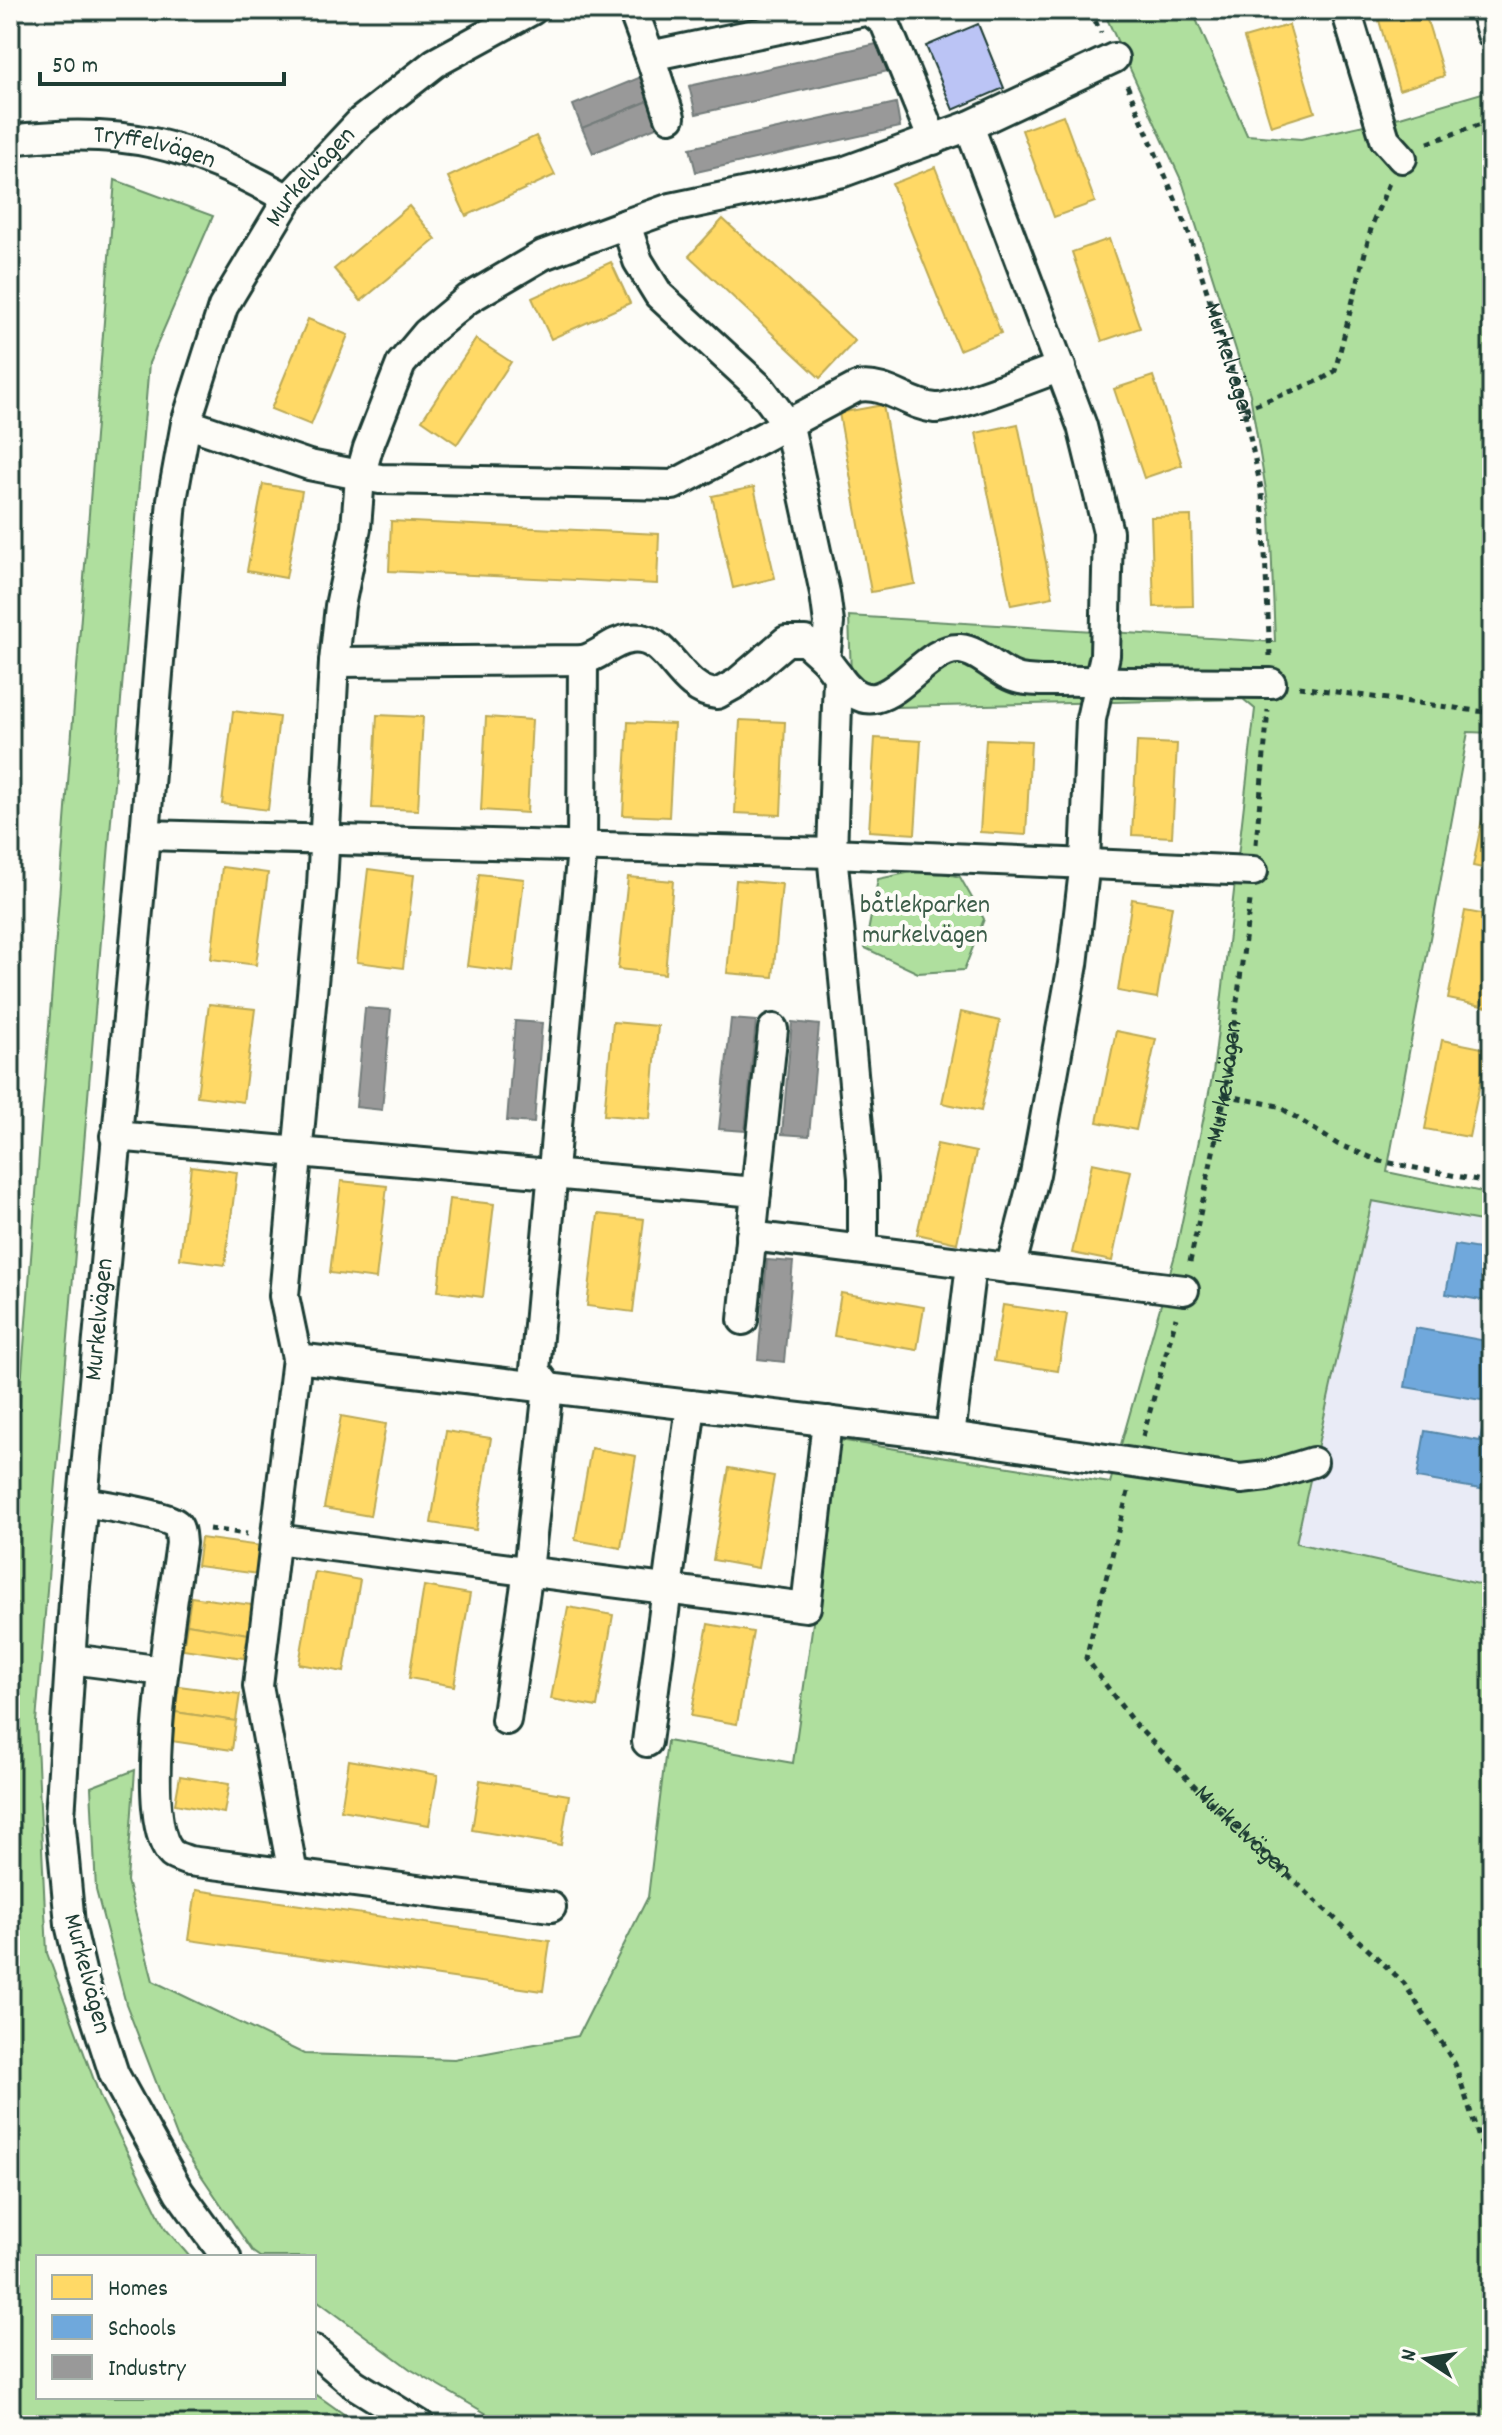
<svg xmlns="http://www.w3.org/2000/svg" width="1502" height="2435" viewBox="0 0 1502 2435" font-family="Dekko,sans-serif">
	<rect width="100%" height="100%" fill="#fdfcf7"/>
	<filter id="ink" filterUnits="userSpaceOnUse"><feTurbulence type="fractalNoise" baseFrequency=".0125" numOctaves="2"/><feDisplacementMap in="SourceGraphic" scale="16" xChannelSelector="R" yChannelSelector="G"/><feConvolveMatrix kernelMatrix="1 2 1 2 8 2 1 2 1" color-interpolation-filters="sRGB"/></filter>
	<g filter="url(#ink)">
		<polygon fill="#e9ebf6" points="1372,1200 1492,1223 1492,1587 1296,1543"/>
		<g fill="#afdf9e" stroke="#678e69" stroke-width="2">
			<polygon points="1103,10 1192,10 1247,135 1301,139 1400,117 1492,90 1492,733 1468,732 1387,1172 1492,1194 1492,1223 1372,1201 1296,1543 1492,1587 1492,2425 506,2425 410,2369 314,2298 314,2257 260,2257 253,2252 180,2144 126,2004 96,1890 91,1787 135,1770 127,1881 153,1981 304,2054 454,2059 578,2036 648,1897 667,1741 793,1763 839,1440 1110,1483 1175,1255 1213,1073 1255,709 1243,699 852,708 849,616 1275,642 1270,514 1250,394 1183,184"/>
			<polygon points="115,180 213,216 149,363 36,1722 47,1953 101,2099 165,2228 190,2257 38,2257 38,2397 314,2397 314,2393 359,2425 10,2425 10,1527"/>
			<polygon points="926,869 960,877 984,919 964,970 918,973 865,948 878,879"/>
		</g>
		<g fill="#ffd966" stroke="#bcaa57" stroke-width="2">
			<polygon points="1376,10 1424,10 1444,76 1399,90"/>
			<polygon points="1289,25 1315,112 1271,126 1244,38"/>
			<polygon points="1063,115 1095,202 1054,217 1022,130"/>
			<polygon points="536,136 555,175 466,216 448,177"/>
			<polygon points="935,167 1001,333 959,350 892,184"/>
			<polygon points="409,206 436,239 361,301 334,269"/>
			<polygon points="723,219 855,341 820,378 689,256"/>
			<polygon points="1109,239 1140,328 1102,341 1072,252"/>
			<polygon points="611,262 630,303 551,339 532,298"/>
			<polygon points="308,319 348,335 311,425 271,409"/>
			<polygon points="476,339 511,362 457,444 422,420"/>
			<polygon points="1153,376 1182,465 1144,478 1114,389"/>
			<polygon points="883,405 915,584 871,592 839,413"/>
			<polygon points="1018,424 1053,597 1011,605 976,433"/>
			<polygon points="263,484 302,491 286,578 247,571"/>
			<polygon points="754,487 775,578 733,588 712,496"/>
			<polygon points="1191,516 1193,606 1154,607 1151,517"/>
			<polygon points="391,521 659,534 657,584 389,571"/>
			<polygon points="233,711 279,717 268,810 222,804"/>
			<polygon points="377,715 423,717 418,810 372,808"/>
			<polygon points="486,717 532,720 527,813 481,810"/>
			<polygon points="740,720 785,722 781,815 735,813"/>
			<polygon points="628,722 674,724 669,817 623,815"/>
			<polygon points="875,738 921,741 915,834 869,831"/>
			<polygon points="986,739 1031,741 1026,835 980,832"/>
			<polygon points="1137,742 1177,744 1172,837 1132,835"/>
			<polygon points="1490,778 1492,778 1492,870 1473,866"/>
			<polygon points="222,867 268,873 256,965 211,959"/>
			<polygon points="368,869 414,875 403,968 357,962"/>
			<polygon points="479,874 524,879 513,972 467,966"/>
			<polygon points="628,877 673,881 665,974 618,969"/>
			<polygon points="736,880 782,884 773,977 727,973"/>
			<polygon points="1132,899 1172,906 1157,998 1118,991"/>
			<polygon points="1465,911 1492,916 1492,1008 1448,999"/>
			<polygon points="209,1004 255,1009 243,1102 197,1096"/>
			<polygon points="961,1012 1000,1021 981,1111 942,1103"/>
			<polygon points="613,1022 658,1026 650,1119 604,1115"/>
			<polygon points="1116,1031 1156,1039 1136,1130 1097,1122"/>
			<polygon points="1442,1040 1487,1049 1469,1137 1425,1129"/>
			<polygon points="937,1144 976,1152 957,1243 917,1234"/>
			<polygon points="1092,1163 1131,1171 1112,1261 1072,1253"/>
			<polygon points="191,1166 237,1172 225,1265 180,1259"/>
			<polygon points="341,1181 387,1186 376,1279 330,1273"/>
			<polygon points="449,1199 494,1204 483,1297 438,1291"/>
			<polygon points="598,1214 644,1219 633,1312 587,1306"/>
			<polygon points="841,1293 924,1307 917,1350 834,1336"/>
			<polygon points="1003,1305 1067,1314 1058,1371 994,1361"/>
			<polygon points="341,1416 386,1424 370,1516 324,1508"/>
			<polygon points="446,1431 491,1438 476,1530 431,1523"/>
			<polygon points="591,1448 636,1456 621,1548 575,1540"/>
			<polygon points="729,1468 774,1476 758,1568 713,1560"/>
			<polygon points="201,1538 261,1546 258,1574 197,1566"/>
			<polygon points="315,1572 360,1580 344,1672 299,1664"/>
			<polygon points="424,1586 470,1594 454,1686 409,1678"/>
			<polygon points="191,1597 253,1605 248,1634 187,1624"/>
			<polygon points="568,1607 613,1615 597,1707 551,1699"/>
			<polygon points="187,1624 248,1634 244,1658 183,1649"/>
			<polygon points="708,1624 753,1632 737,1724 691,1716"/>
			<polygon points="179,1686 240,1694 236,1721 175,1712"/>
			<polygon points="175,1712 236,1721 232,1750 171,1741"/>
			<polygon points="349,1760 438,1775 429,1825 341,1810"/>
			<polygon points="180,1776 229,1784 224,1813 175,1804"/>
			<polygon points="480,1780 569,1795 561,1845 472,1830"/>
			<polygon points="196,1890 550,1941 543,1991 189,1940"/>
		</g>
		<g fill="#6fa8dc" stroke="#5788aa" stroke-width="2">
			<polygon points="1455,1245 1492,1251 1492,1302 1446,1294"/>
			<polygon points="1415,1328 1492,1342 1492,1491 1417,1478 1425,1431 1480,1441 1487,1401 1405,1387"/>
		</g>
		<g fill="#999" stroke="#747d7b" stroke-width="2">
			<polygon points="881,43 888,71 696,114 689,86"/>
			<polygon points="641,77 651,100 582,128 573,105"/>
			<polygon points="651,100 661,125 593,153 582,128"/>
			<polygon points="896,103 900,127 696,172 690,148"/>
			<polygon points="365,1008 391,1010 382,1110 356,1107"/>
			<polygon points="731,1019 756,1021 745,1131 719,1129"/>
			<polygon points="515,1021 542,1023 534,1123 507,1121"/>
			<polygon points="792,1022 819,1025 809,1136 782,1134"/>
			<polygon points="767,1260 793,1262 784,1362 758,1359"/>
		</g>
		<polygon fill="#bbc4f5" stroke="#1f3d34" stroke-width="2" points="978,24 1004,88 953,110 926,46"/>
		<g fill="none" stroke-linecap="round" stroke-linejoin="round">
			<g stroke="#1f3d34" stroke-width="34">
				<g id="street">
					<polyline points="633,10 650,56 869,10 885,23 933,140"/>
					<polyline points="1346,10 1385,139 1402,158"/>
					<polyline points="1485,10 1492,34"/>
					<polyline points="650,56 670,117"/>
					<polyline points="969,126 1114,58"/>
					<path id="s4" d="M10 140C124 126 189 143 288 199"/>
					<polyline points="626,224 671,208 843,172 969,126 1082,426 1108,532 1105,655 1091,719 1085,862 1073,964 1035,1174 1010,1269"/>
					<path d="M186 423 309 465 380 479 673 485 857 387C887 382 907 405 935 408 953 409 1038 375 1061 367"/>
					<path d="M334 662 583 660C600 656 612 641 630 639 670 633 676 690 717 694L737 683 786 641H805L825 659"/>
					<path d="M838 676C881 740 918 646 960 649 982 651 999 675 1020 679 1039 683 1062 680 1081 681 1144 683 1207 682 1271 683"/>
					<polyline points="145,835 832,853 1253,871"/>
					<polyline points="115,1136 756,1192 743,1320"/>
					<polyline points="756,1192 773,1029"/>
					<polyline points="751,1236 1184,1290"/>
					<polyline points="297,1358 950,1436 1241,1479 1267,1476 1313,1462"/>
					<polyline points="950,1436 971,1265"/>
					<path d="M85 1502C104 1506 163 1514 176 1524 181 1529 180 1537 181 1543 174 1597 134 1819 172 1854 176 1857 184 1859 189 1861L551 1907"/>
					<polyline points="276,1539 806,1607 827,1421"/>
					<polyline points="71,1659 164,1671"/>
					<polyline points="506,1720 528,1571 548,1388 535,1370 582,848 583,660"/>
					<polyline points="647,1742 691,1405"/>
					<polyline points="293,1874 258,1686 297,1358 284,1296 322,886 334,662 340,606 356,528 360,477 368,448 401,364 427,333 468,299 543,255 626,224 638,261 659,295 761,389 789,426 825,593 829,623 825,659 838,676 832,853 863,1178 863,1247"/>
					<path id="s5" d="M226 2257 179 2192 114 2074 82 1975 70 1924 60 1817 75 1586 145 835 172 500 186 423 223 307 288 199 361 121 435 63 532 10"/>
					<polyline points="314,2350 354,2384 420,2425"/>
				</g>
			</g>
			<g stroke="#1f3d34" stroke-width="5" stroke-dasharray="6 6" stroke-linecap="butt">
				<polyline points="1090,10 1101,33"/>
				<path id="s1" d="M1127 85 1186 225 1244 409 1262 493 1270 656"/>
				<polyline points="1428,143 1492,120"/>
				<polyline points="1244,409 1321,380 1335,371 1372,225 1389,183"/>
				<polyline points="1299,687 1492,713"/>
				<polyline points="1256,844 1268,710"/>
				<polyline points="1225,1095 1278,1106 1337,1144 1380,1161 1492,1183"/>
				<path id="s2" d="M1190 1262 1225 1095 1250 901"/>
				<polyline points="1143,1436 1176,1318"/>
				<path id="s3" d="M1128 1492 1086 1658 1133 1722 1214 1806 1404 1983 1455 2064 1492 2178"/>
				<polyline points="209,1529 247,1534"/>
			</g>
			<use href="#street" stroke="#fdfcf7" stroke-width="28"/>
		</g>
	</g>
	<g text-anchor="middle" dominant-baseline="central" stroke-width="8" stroke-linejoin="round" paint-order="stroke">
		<g font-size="26" fill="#1f3d34" stroke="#fdfcf7">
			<text stroke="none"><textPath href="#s4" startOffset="146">Tryffelvägen</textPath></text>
			<text stroke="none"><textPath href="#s5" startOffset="2158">Murkelvägen</textPath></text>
			<text stroke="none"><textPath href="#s1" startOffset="296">Murkelvägen</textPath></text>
			<text stroke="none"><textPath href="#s2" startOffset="184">Murkelvägen</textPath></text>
			<text stroke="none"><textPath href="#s5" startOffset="978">Murkelvägen</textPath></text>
			<text stroke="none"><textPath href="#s3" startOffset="406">Murkelvägen</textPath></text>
			<text transform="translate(86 1974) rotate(75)">Murkelvägen</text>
		</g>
		<g font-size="26" fill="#3c5d49" stroke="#fdfcf7">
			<text x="925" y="906">båtlekparken<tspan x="925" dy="30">murkelvägen</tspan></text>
		</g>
	</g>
	<rect width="1502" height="2435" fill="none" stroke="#fdfcf7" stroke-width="40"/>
	<rect x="20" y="20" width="1462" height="2395" fill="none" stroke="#1f3d34" stroke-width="3" filter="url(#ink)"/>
	<rect x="36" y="2255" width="280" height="144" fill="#fdfcf7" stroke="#a4b0a9" stroke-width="2"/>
	<rect x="52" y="2275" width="40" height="24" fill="#ffd966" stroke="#a4b0a9" stroke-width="2"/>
	<text x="108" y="2295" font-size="24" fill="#1f3d34">Homes</text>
	<rect x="52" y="2315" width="40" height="24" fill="#6fa8dc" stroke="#a4b0a9" stroke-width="2"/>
	<text x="108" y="2335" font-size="24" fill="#1f3d34">Schools</text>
	<rect x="52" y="2355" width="40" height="24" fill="#999999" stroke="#a4b0a9" stroke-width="2"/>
	<text x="108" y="2375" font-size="24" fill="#1f3d34">Industry</text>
	<g transform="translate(1426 2359) rotate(282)" stroke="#fdfcf7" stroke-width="6" paint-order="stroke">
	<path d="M0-6L14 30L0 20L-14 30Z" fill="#1f3d34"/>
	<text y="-12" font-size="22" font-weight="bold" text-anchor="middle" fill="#1f3d34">N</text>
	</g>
	<path d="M40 72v12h244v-12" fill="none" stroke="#1f3d34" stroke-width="4"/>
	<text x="52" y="72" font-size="24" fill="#1f3d34" stroke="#fdfcf7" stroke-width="6" paint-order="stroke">50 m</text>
</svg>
